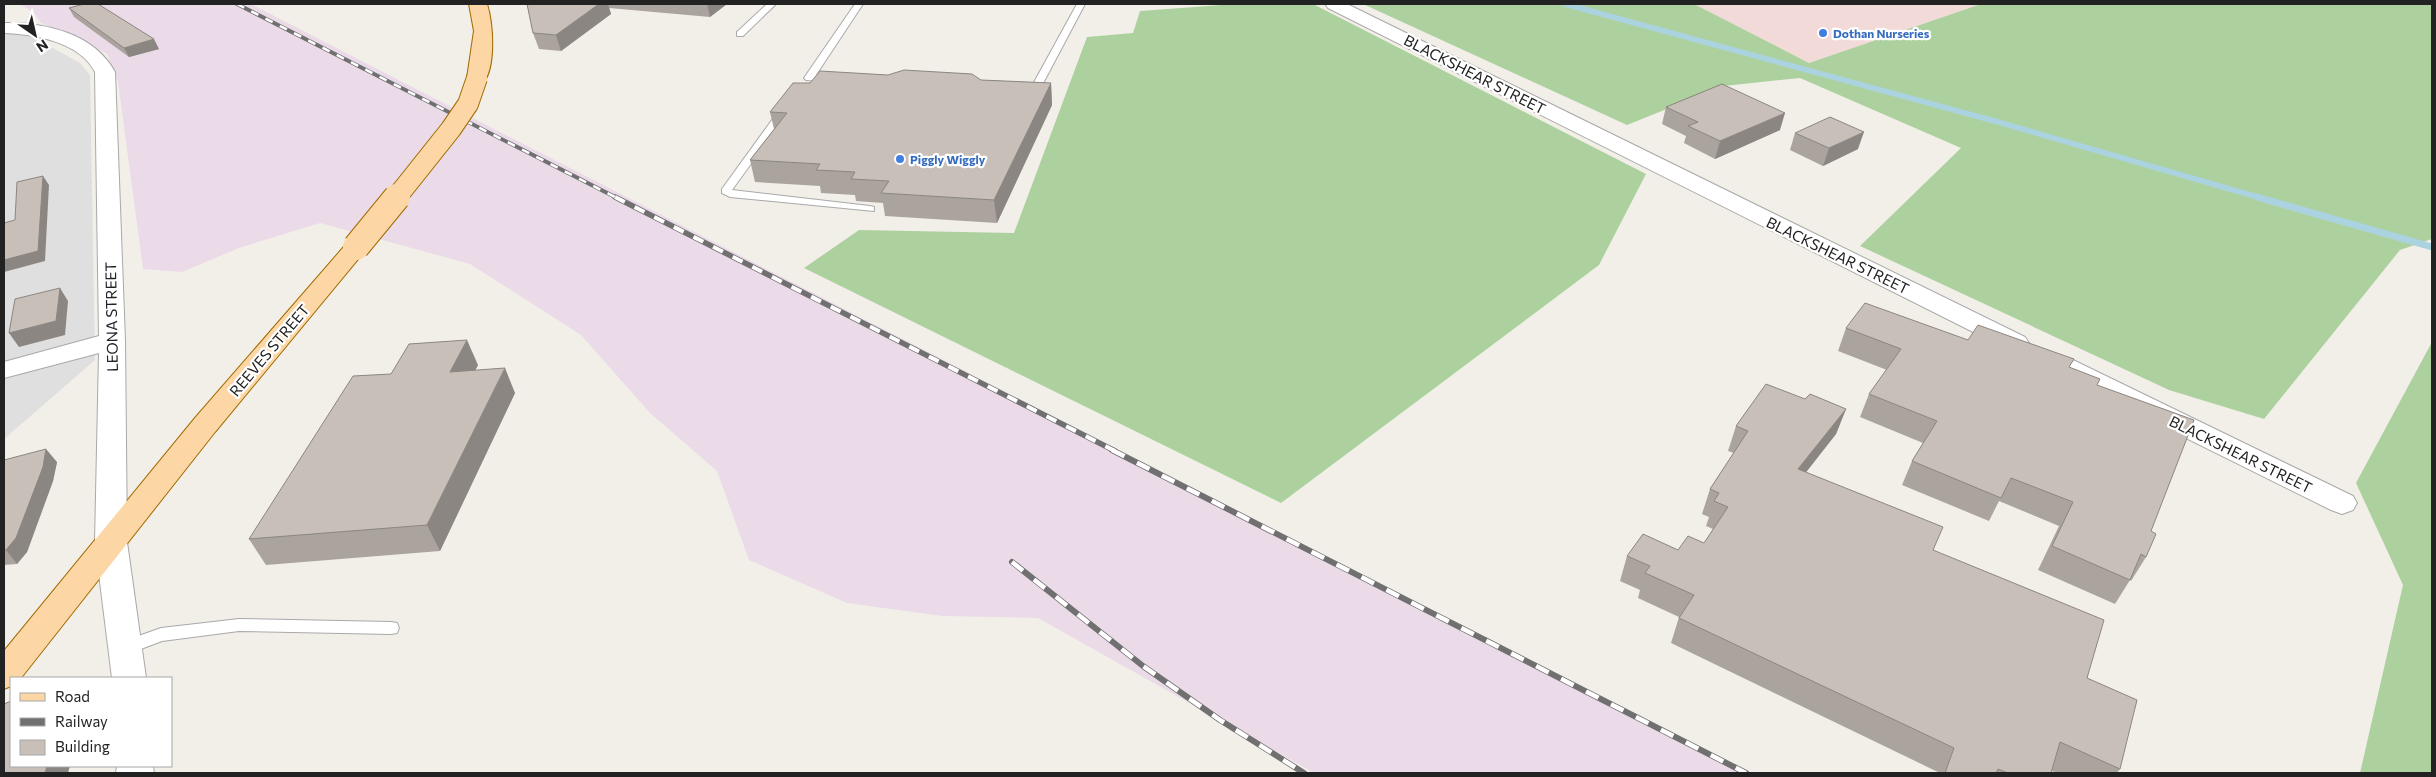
<svg xmlns="http://www.w3.org/2000/svg" width="2436" height="777" viewBox="0 0 2436 777" font-family="Commissioner,sans-serif">
	<rect width="100%" height="100%" fill="#f2efe9"/>
	<polygon fill="#e0dfdf" points="4,34 31,36 80,63 90,75 95,360 4,439"/>
	<polygon fill="#f2dad9" points="1694,4 1981,4 1809,63"/>
	<polygon fill="#ebdbe8" points="20,4 251,4 1747,773 1314,773 1038,618 942,616 847,603 749,560 717,471 650,413 581,335 470,264 320,223 239,248 182,272 143,269 118,82 107,54 82,40 41,23 34,13"/>
	<g fill="#add19e">
		<polygon points="1235,4 1313,4 1646,174 1599,265 1281,503 804,268 859,230 1014,233 1087,37 1133,33 1140,11"/>
		<polygon points="1363,4 1694,4 1809,63 1981,4 2432,4 2432,239 2400,250 2264,419 2169,390 1860,246 1961,148 1800,78 1724,86 1627,125"/>
		<polygon points="2432,342 2432,773 2360,773 2403,585 2356,483"/>
	</g>
	<g fill="none" stroke-linecap="round" stroke-linejoin="round">
		<polyline stroke="#aad3df" stroke-width="5.5" points="1565,4 1998,122 2261,198"/>
		<polyline stroke="#aad3df" stroke-width="7" points="2257,197 2432,247"/>
		<g stroke="#a9a9a9" stroke-width="2">
			<g id="service">
				<polygon points="767,4 776,4 743,36 737,36 737,32"/>
				<polygon points="855,4 863,4 816,75 834,76 839,79 834,82 806,80 804,78"/>
				<polygon points="1077,4 1085,4 1040,89 1035,92 1021,90 1021,86 1032,86"/>
				<polygon points="784,108 789,111 732,190 870,206 874,207 874,211 730,197 722,193 722,189 780,109"/>
				<polygon points="239,619 391,622 397,623 399,628 397,633 391,634 239,631 162,641 125,655 119,653 116,648 119,643 161,628"/>
			</g>
		</g>
		<g stroke="#a9a9a9" stroke-width="2">
			<g id="minor">
				<polygon points="1325,4 1347,4 2025,337 2029,343 2025,349 2016,351 2007,349 1328,8"/>
				<path d="M4 23C44 22 94 33 115 72L125 341 127 542 146 678H112L95 542 99 353 4 378V362L99 336 95 72C80 42 34 34 4 33Z"/>
				<polygon points="2063,358 2073,360 2353,496 2357,503 2353,510 2342,514 2331,510 2053,372 2050,366 2053,360"/>
				<polygon points="117,766 153,766 154,773 116,773"/>
			</g>
		</g>
		<g stroke="#a06b00" stroke-width="2">
			<g id="primary">
				<path d="M469 4H487C493 23 496 65 484 82H470L467 78 474 31Z"/>
				<polygon points="356,240 364,242 368,247 364,252 215,432 21,678 11,678 11,686 4,689 4,651 195,418 348,242"/>
			</g>
		</g>
		<use href="#service" fill="#fff" fill-rule="evenodd"/>
		<use href="#minor" fill="#fff" fill-rule="evenodd"/>
		<use href="#primary" fill="#fcd6a4" fill-rule="evenodd"/>
		<g stroke="#707070" stroke-width="4">
			<polyline id="rail-far2" points="237,4 617,198"/>
		</g>
		<g stroke="#707070" stroke-width="5.5">
			<polyline id="rail-far1" points="615,197 1115,451"/>
		</g>
		<g stroke="#707070" stroke-width="6">
			<g id="rail">
				<polyline points="1112,450 1746,773"/>
				<polyline points="1012,562 1143,666 1220,720 1304,773"/>
			</g>
		</g>
		<use href="#rail-far2" stroke="#fff" stroke-width="2.5" stroke-dasharray="8" stroke-linecap="butt"/>
		<use href="#rail-far1" stroke="#fff" stroke-width="4" stroke-dasharray="11" stroke-linecap="butt"/>
		<use href="#rail" stroke="#fff" stroke-width="4.5" stroke-dasharray="14" stroke-linecap="butt"/>
		<g stroke="#a06b00" stroke-width="22" stroke-linecap="butt">
			<polyline id="primary-bridge-far1" points="396,198 451,129 468,104 477,78"/>
		</g>
		<g stroke="#a06b00" stroke-width="28" stroke-linecap="butt">
			<polyline id="primary-bridge" points="356,247 397,197"/>
		</g>
		<use href="#primary-bridge-far1" stroke="#fcd6a4" stroke-width="20"/>
		<use href="#primary-bridge" stroke="#fcd6a4" stroke-width="26"/>
	</g>
	<g fill="#aba49e">
		<polygon points="527,4 727,4 710,17 609,8 611,14 561,51 539,49 533,33"/>
		<polygon points="69,8 159,49 129,57 74,17"/>
		<polygon points="981,80 1051,83 1052,105 997,223 885,216 883,203 856,201 855,195 821,193 820,186 755,182 750,160 774,129 770,112 810,83"/>
		<polygon points="1666,107 1780,130 1715,159 1684,143 1686,136 1662,124"/>
		<polygon points="1795,133 1858,149 1823,166 1790,150"/>
		<polygon points="1846,328 1968,340 2070,368 2097,385 2151,531 2146,557 2131,581 2130,580 2115,604 2038,570 2059,526 1999,501 1989,521 1902,485 1912,461 1923,443 1860,417 1869,394 1887,370 1838,351"/>
		<polygon points="478,365 475,370 515,393 440,551 266,565 249,539 391,374"/>
		<polygon points="1805,399 1846,409 1836,434 1806,472 1933,550 2087,678 2120,769 2117,773 2057,773 2052,771 2051,773 1940,773 1671,643 1679,617 1638,598 1640,590 1620,581 1627,556 1678,550 1704,543 1713,529 1706,526 1709,517 1702,514 1710,489 1734,453 1728,451 1736,426"/>
		<polygon points="4,460 57,462 53,481 27,552 17,564 4,565"/>
	</g>
	<g fill="#8b8681">
		<polygon points="599,4 608,4 611,14 561,51 556,35"/>
		<polygon points="707,4 727,4 710,17"/>
		<polygon points="154,39 159,49 129,57 124,48"/>
		<polygon points="1051,83 1052,105 997,223 994,200"/>
		<polygon points="1785,113 1780,130 1715,159 1720,141"/>
		<polygon points="1864,132 1858,149 1823,166 1829,148"/>
		<polygon points="43,176 49,185 45,261 4,272 4,260"/>
		<polygon points="60,288 68,301 65,335 19,347 9,333"/>
		<polygon points="467,340 478,365 462,397 450,372"/>
		<polygon points="505,368 515,393 440,551 427,525"/>
		<polygon points="1846,409 1836,434 1789,494 1798,469"/>
		<polygon points="46,449 57,462 53,481 27,552 17,564 6,550"/>
		<polygon points="47,766 70,766 68,773 45,773"/>
	</g>
	<g fill="#c7bfb8" stroke="#8b8681">
		<polygon points="84,4 98,4 154,39 124,48 69,8"/>
		<polygon points="527,4 599,4 556,35 533,33"/>
		<polygon points="904,70 972,74 981,80 1051,83 994,200 881,193 889,181 851,179 855,172 816,170 820,164 750,160 787,113 770,112 793,83 810,83 820,71 888,75"/>
		<polygon points="1722,84 1785,113 1720,141 1688,126 1698,122 1666,107"/>
		<polygon points="1830,117 1864,132 1829,148 1795,133"/>
		<polygon points="43,176 38,251 4,260 4,223 15,220 17,182"/>
		<polygon points="60,288 56,321 9,333 15,299"/>
		<polygon points="1865,303 1968,340 1978,325 2074,359 2069,367 2100,379 2097,385 2194,420 2151,531 2156,534 2146,557 2141,554 2130,580 2052,546 2073,502 2011,478 2001,498 1912,461 1937,421 1869,394 1901,349 1846,328"/>
		<polygon points="467,340 450,372 505,368 427,525 249,539 353,376 391,374 409,344"/>
		<polygon points="1766,384 1805,399 1810,394 1846,409 1798,469 1943,527 1933,550 2104,620 2087,678 2137,700 2120,769 2060,742 2051,773 2008,773 1998,769 1996,773 1945,773 1954,748 1679,618 1694,595 1645,573 1650,566 1627,556 1643,534 1678,550 1688,536 1704,543 1728,507 1714,501 1719,493 1710,489 1748,431 1736,426"/>
		<polygon points="46,449 43,467 16,538 6,550 4,550 4,460"/>
		<polygon points="11,701 11,766 47,766 45,773 4,773 4,704"/>
	</g>
	<g fill="#3f7fe0" stroke="#fff" stroke-width="2">
		<circle cx="1823" cy="33" r="5"/>
		<circle cx="900" cy="159" r="5"/>
	</g>
	<g text-anchor="middle" dominant-baseline="central" stroke-width="4.5" stroke-linejoin="round" paint-order="stroke">
		<g font-size="12" font-weight="bold" fill="#366cbe" stroke="#fff" text-anchor="start">
			<text x="1833" y="33">Dothan Nurseries</text>
			<text x="910" y="159">Piggly Wiggly</text>
		</g>
		<g font-size="15" fill="#222" stroke="#fff">
			<text transform="translate(1475 74) rotate(27)">BLACKSHEAR STREET</text>
			<text transform="translate(1838 255) rotate(26)">BLACKSHEAR STREET</text>
			<text transform="translate(111 317) rotate(-91)">LEONA STREET</text>
			<text transform="translate(269 350) rotate(-50)">REEVES STREET</text>
			<text transform="translate(2241 454) rotate(26)">BLACKSHEAR STREET</text>
		</g>
	</g>
	<rect width="2436" height="777" fill="none" stroke="#222222" stroke-width="10"/>
	<rect x="10" y="677" width="162" height="90" fill="#ffffff" stroke="#a7a7a7"/>
	<rect x="20" y="693" width="25" height="8" fill="#fcd6a4" stroke="#a7a7a7"/>
	<text x="55" y="702" font-size="15" fill="#222222">Road</text>
	<rect x="20" y="718" width="25" height="8" fill="#707070" stroke="#a7a7a7"/>
	<text x="55" y="727" font-size="15" fill="#222222">Railway</text>
	<rect x="20" y="740" width="25" height="15" fill="#c7bfb8" stroke="#a7a7a7"/>
	<text x="55" y="752" font-size="15" fill="#222222">Building</text>
	<g transform="translate(35 35) rotate(146)" stroke="#ffffff" stroke-width="4" paint-order="stroke">
	<path d="M0-4L9 19L0 12L-9 19Z" fill="#222222"/>
	<text y="-8" font-size="14" font-weight="bold" text-anchor="middle" fill="#222222">N</text>
	</g>
</svg>
